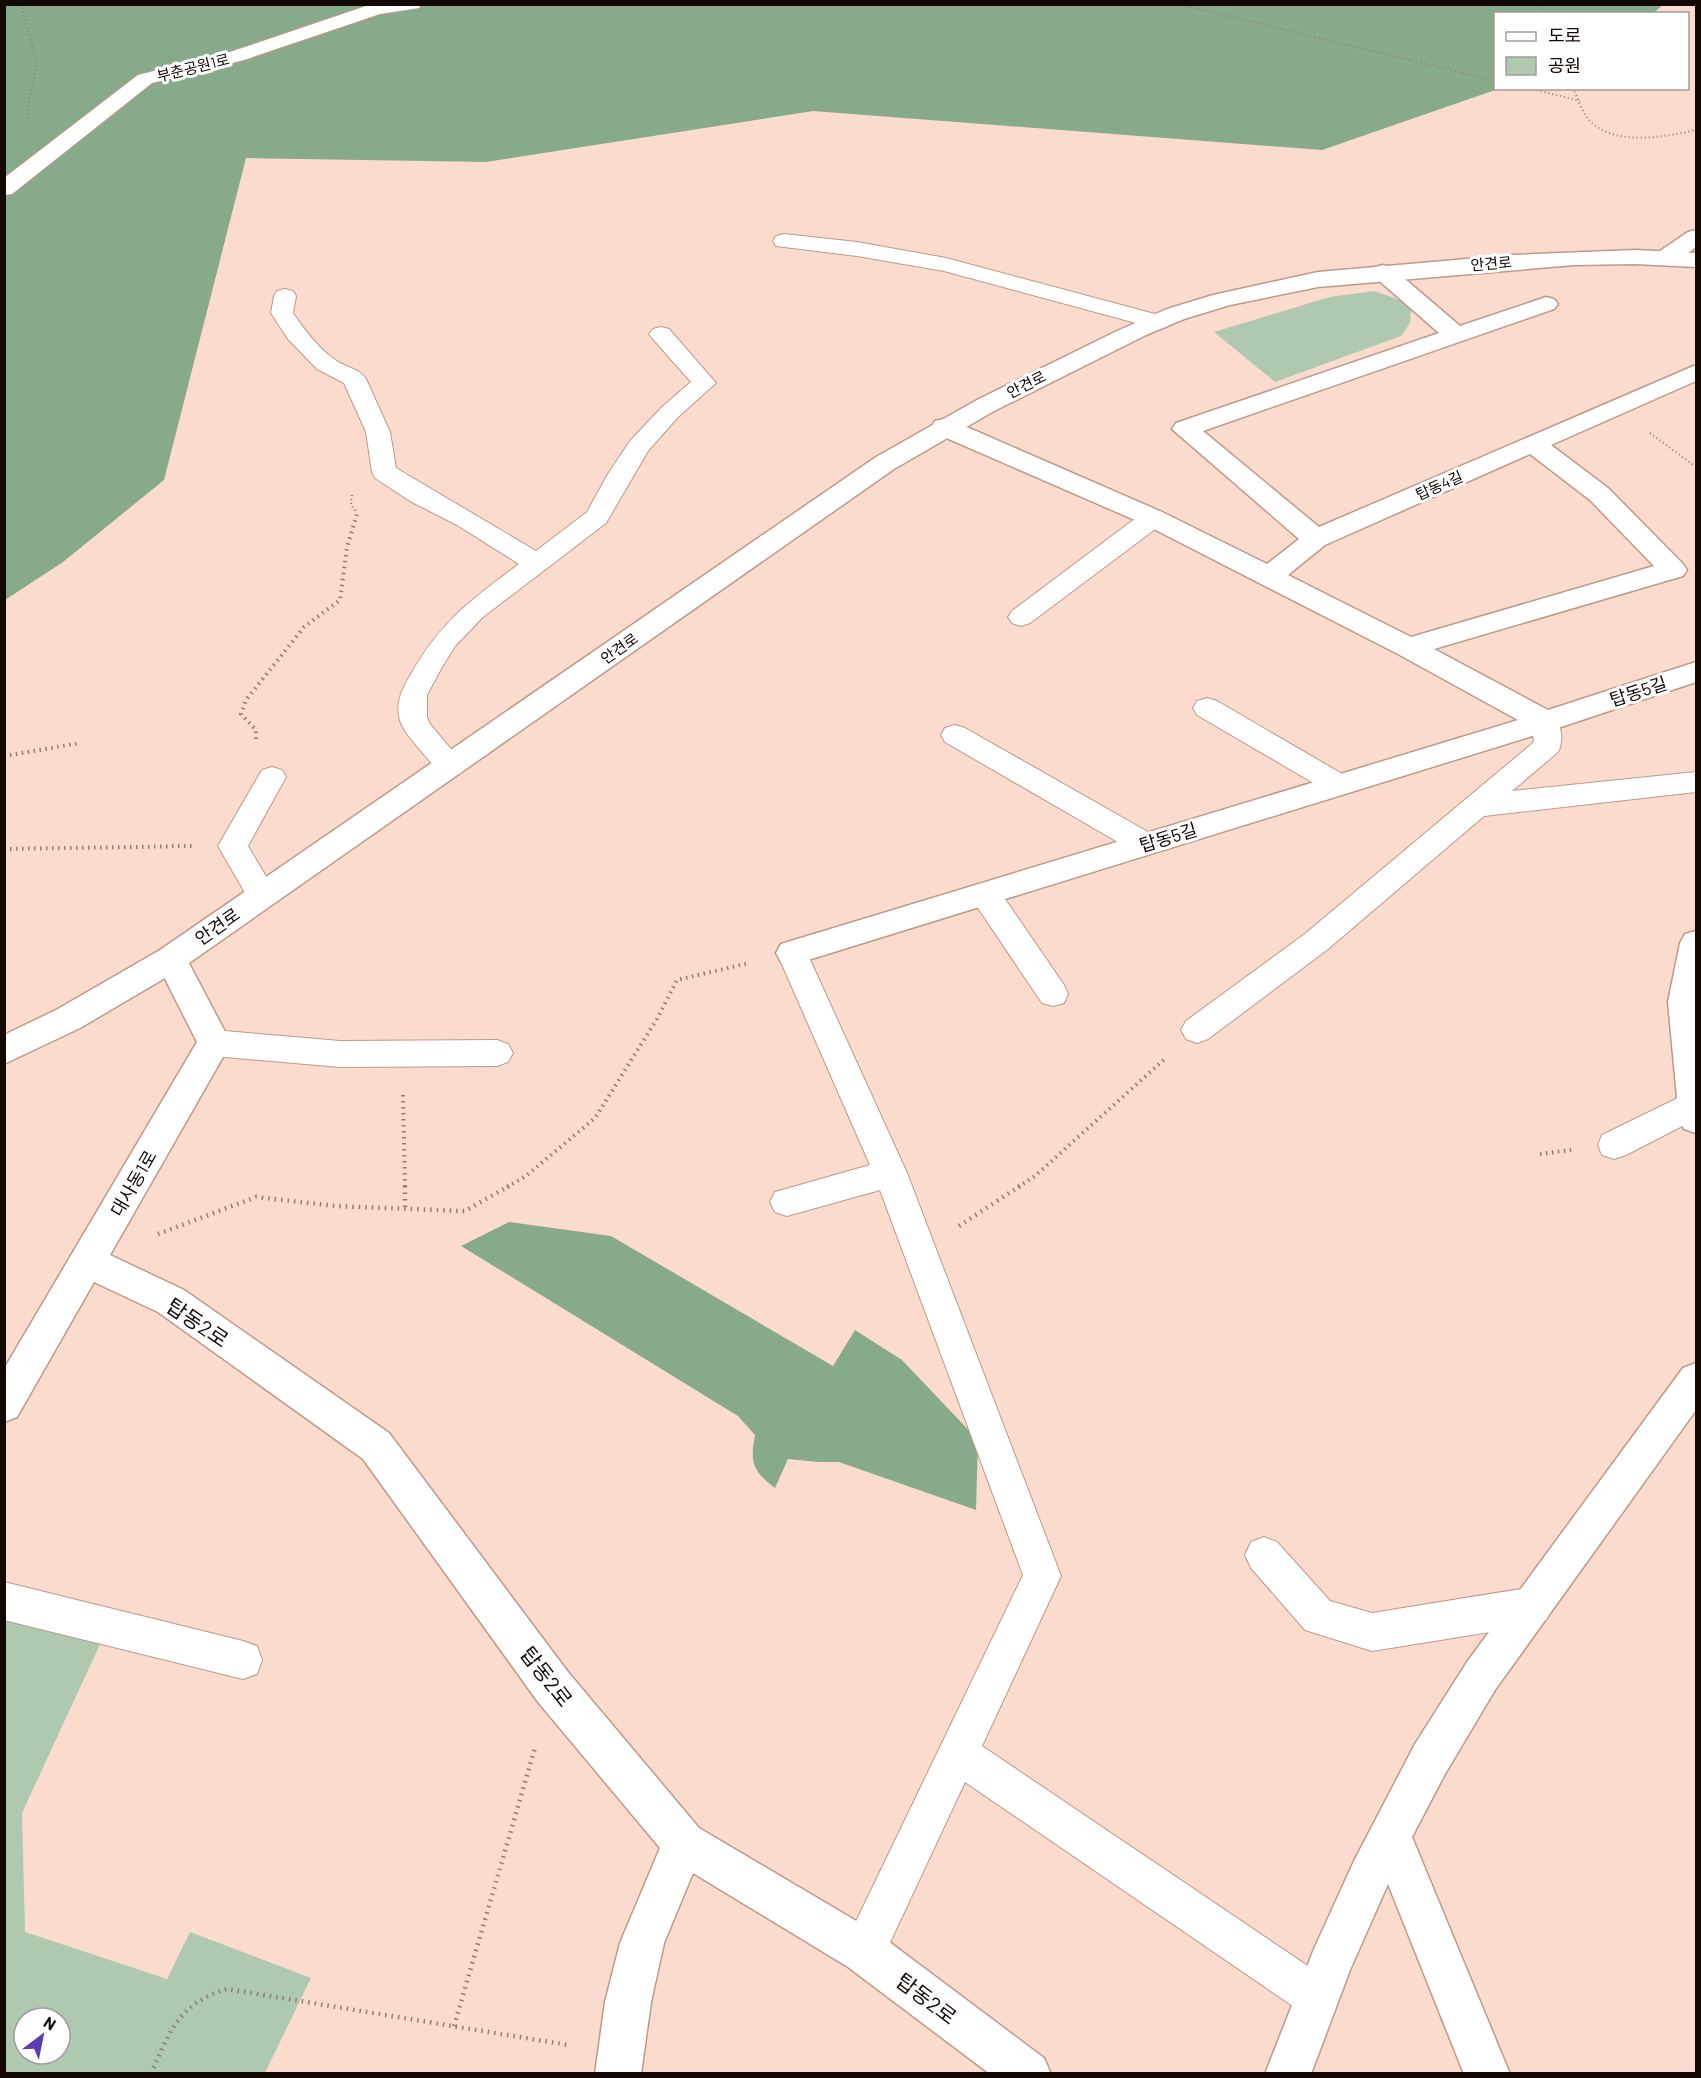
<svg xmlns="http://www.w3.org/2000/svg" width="1701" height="2078" viewBox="0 0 1701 2078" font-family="Barlow,'Noto Sans KR',sans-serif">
	<rect width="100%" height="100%" fill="#fadbcd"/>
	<g fill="#afc9b0" fill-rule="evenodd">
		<polygon points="1374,291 1400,300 1411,310 1410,323 1401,336 1275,382 1214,332 1330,297"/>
		<path d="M4 1610 102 1640 22 1813 25 1932 167 1979 190 1932 311 1978 265 2073H5ZM24 2018H60V2054H24Z"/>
	</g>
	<g fill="#87ab8a">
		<polygon points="5,5 1663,5 1653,13 1496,14 1496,88 1498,89 1322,150 813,111 486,162 246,158 164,480 63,562 5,600"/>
		<path d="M509 1222 611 1236 833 1366 855 1330 902 1360 978 1440 976 1510 839 1462H818L788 1459 775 1488C752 1470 750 1463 755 1435L738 1416 461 1246Z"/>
	</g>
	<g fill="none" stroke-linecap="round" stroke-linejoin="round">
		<g stroke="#be9988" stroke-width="2">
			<g id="service">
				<polygon points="372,4 421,4 419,8 380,14 244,60 152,83 12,194 4,195 4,178 138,75 230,52"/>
				<polygon points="784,234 857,242 946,258 1166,317 1169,322 1166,327 1158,329 944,271 857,256 776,246 773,241 776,236"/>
				<path d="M285 289 293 291 296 296 293 313C304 329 318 348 334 359 344 367 359 368 366 379L390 432 396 468 536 551 587 512 608 474 630 441 662 407 691 382 653 339 649 334 653 329 661 327 669 329 716 383 678 417 648 451 606 523 483 617 456 645 442 667 427 695V717L430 724 465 766 461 773C441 779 434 765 421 751 413 741 402 730 399 717 396 700 403 688 411 674 441 621 471 600 519 564L457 525 410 501 375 478 372 472 366 432 344 383 317 369 288 339 271 313 274 296 277 291Z"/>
				<polygon points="1153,510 1162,512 1166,518 1162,524 1030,623 1021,626 1012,623 1008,617 1012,611 1144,512"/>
				<polygon points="1207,698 1217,701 1349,778 1353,785 1349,792 1339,795 1329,792 1197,715 1193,708 1197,701"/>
				<path d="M1545 712 1555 715C1561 726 1564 741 1558 752L1512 791 1696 772V792L1484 816 1328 949 1208 1039 1197 1043 1186 1039 1181 1030 1186 1021 1306 933 1534 742 1531 722 1535 715Z"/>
				<polygon points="955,725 965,728 1155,836 1160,844 1155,852 1145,855 1135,852 945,742 941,735 945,728"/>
				<polygon points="272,767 282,770 286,777 248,846 277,895 273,903 262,906 251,903 218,846 262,770"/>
				<polygon points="985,883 996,886 1064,985 1068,994 1064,1003 1053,1006 1042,1003 974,902 970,894 974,886"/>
				<polygon points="792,941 803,945 807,953 907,1173 1061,1576 982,1746 1333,1983 1339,1998 1333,2013 1318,2019 1303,2013 965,1782 879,1966 864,1972 849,1966 843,1951 849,1936 1023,1575 880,1190 787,1216 775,1212 770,1202 775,1192 870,1165 777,953 781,945"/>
				<polygon points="214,1030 340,1041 497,1040 508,1044 513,1053 508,1062 497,1066 340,1067 214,1056 203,1052 198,1043 203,1034"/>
				<polygon points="1696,1091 1696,1119 1626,1155 1614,1159 1602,1155 1598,1145 1602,1135 1684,1095"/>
				<polygon points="1264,1537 1277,1542 1330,1601 1372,1613 1533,1587 1547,1593 1552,1606 1547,1619 1533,1625 1372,1651 1305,1630 1251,1568 1245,1555 1251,1542"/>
				<polygon points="4,1582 243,1641 257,1646 262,1660 257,1674 243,1679 4,1620"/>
			</g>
		</g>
		<g stroke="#be9988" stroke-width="3">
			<g id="minor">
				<path d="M1696 230V247C1684 256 1673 267 1657 263L1653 258 1657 253 1688 232Z"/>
				<path d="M1383 265 1391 267 1460 326 1546 297 1554 299 1558 304 1554 309 1203 431 1319 527 1696 365V381L1551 445 1608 488 1683 564 1687 570 1683 576 1434 649 1548 710 1696 662V682L1555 729 792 965 781 962 776 953 781 944 1518 720 1398 654 1144 524 935 433 931 427 935 421 944 419 953 421 1162 512 1267 564 1299 539 1172 429 1176 423 1439 333 1375 277 1371 272 1375 267ZM1530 454 1590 500 1654 566 1411 637 1288 575 1325 545Z"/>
				<polygon points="1696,931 1696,1133 1684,1129 1679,1119 1668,1002 1680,943 1685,934"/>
				<polygon points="171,946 182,950 231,1043 110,1255 184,1290 389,1433 568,1672 699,1828 880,1935 1044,2058 1051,2074 990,2074 848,1967 693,1873 664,1943 651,2002 641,2074 595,2074 605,2002 620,1943 660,1848 538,1702 363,1459 158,1312 94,1282 17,1417 4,1422 4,1369 197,1042 155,959 160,950"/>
				<polygon points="1696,1363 1696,1410 1495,1690 1445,1774 1412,1837 1510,2074 1464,2074 1388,1884 1350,1970 1311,2074 1265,2074 1314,1949 1354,1861 1415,1744 1467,1662 1683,1368"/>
			</g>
		</g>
		<g stroke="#be9988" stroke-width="3">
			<polygon id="tertiary" points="1635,250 1696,253 1696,267 1635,264 1574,265 1318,287 1230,305 1184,319 1146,335 994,411 894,469 182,968 80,1028 4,1064 4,1035 56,1010 160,950 876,457 977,400 1117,331 1167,309 1213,295 1318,272 1513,255"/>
		</g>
		<g stroke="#927c73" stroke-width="2" stroke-dasharray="1 3" stroke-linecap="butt">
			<polyline points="21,4 37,64 28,104 28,120"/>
			<polyline points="1179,4 1496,81"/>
			<polyline points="1542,4 1545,14"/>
			<polyline points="1529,88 1580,101"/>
			<path d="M1573 88C1578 99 1582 113 1591 122 1616 146 1665 137 1696 130"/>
			<polyline points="1650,433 1696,467"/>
			<polyline points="352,495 351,505 356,512"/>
		</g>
		<g stroke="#927c73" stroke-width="4" stroke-dasharray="1.5 4.5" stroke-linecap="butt">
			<polyline points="256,739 256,730 241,714 246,700 304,627 340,600 347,547 357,514 355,510"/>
			<polyline points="4,756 80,743"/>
			<polyline points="4,849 193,846"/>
			<polyline points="403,1095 405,1187"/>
			<polyline points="1540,1154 1572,1150"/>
			<polyline points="507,1187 526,1176 595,1118 657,1019 677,980 749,963"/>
			<polyline points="1018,1187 1035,1176 1167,1057"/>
		</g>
		<g stroke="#927c73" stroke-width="4.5" stroke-dasharray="1.5 5" stroke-linecap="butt">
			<polyline points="405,1186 405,1209"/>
			<polyline points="959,1226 1020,1186"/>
			<polyline points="158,1234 256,1197 336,1206 465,1211 509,1186"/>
			<polyline points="454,2026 535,1748"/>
			<path d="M151 2074C169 2032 179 2003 227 1989L568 2045"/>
		</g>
		<use href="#service" fill="#fff" fill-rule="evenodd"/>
		<use href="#minor" fill="#fff" fill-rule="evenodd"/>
		<use href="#tertiary" fill="#fff" fill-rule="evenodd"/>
	</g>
	<g text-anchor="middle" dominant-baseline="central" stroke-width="6" stroke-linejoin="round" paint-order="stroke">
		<g font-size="15" fill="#140804" stroke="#fff">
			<text transform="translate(193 67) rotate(-14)">부춘공원1로</text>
			<text transform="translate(1491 263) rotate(-5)">안견로</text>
			<text transform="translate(1026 384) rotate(-27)">안견로</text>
			<text transform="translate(1439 485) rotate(-24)">탑동4길</text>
			<text transform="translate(619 648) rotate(-35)">안견로</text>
		</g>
		<g font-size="18" fill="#140804" stroke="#fff">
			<text transform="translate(1638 691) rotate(-18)">탑동5길</text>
			<text transform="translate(1168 837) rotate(-17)">탑동5길</text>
			<text transform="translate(217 926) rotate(-35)">안견로</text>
			<text transform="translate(133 1183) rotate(-60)">대사동1로</text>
		</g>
		<g font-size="21" fill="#140804" stroke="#fff">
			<text transform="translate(198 1322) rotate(34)">탑동2로</text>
			<text transform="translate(547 1676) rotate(52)">탑동2로</text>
			<text transform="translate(927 1998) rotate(37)">탑동2로</text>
		</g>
	</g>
	<rect width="1701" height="2078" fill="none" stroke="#140804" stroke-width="12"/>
	<rect x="1494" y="12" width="195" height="78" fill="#ffffff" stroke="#a19c9b" stroke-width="1.5"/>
	<rect x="1506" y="32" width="30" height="9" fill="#ffffff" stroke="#a19c9b" stroke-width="1.5"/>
	<text x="1548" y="42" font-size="18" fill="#140804">도로</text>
	<rect x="1506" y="57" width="30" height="18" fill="#afc9b0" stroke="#a19c9b" stroke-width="1.5"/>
	<text x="1548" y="72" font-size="18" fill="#140804">공원</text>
	<g transform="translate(42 2036) rotate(32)"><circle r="28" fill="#ffffff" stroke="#a19c9b" stroke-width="1.5"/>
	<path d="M0-4.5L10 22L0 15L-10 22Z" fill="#5d3bb3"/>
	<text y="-9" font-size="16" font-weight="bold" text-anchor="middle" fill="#140804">N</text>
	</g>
</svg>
